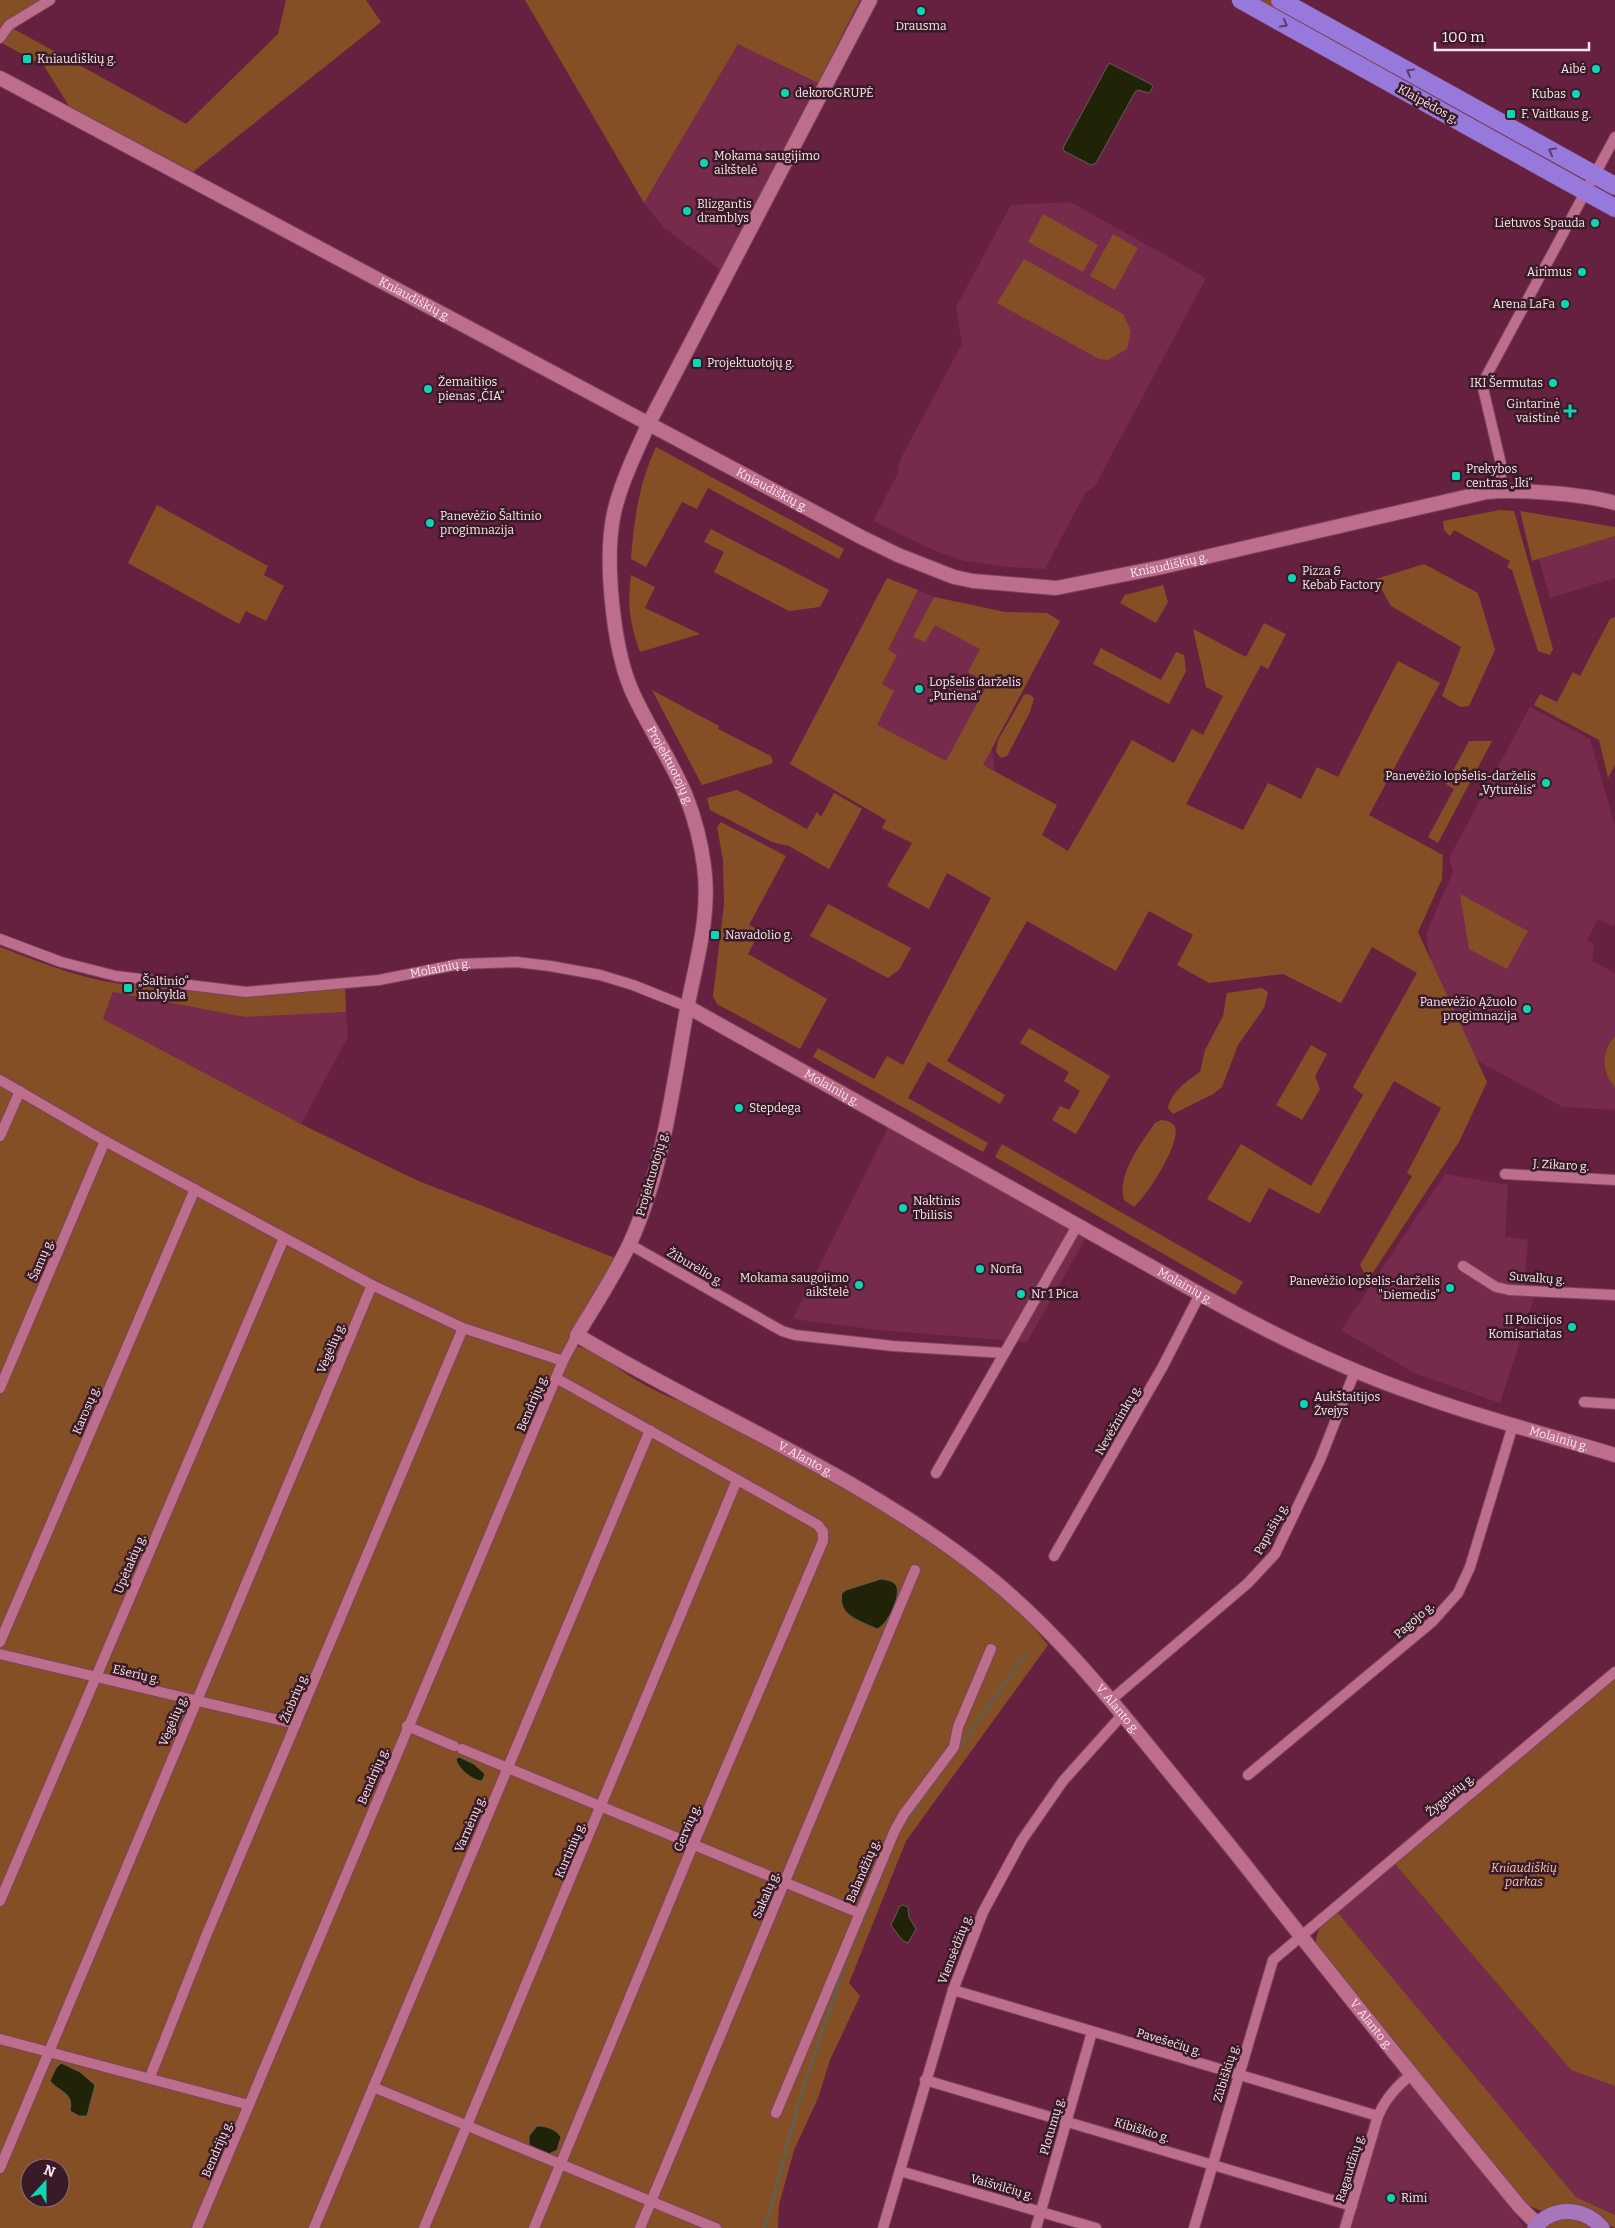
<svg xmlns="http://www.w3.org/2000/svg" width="1615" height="2228" viewBox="0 0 1615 2228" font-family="Bitter,serif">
	<rect width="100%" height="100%" fill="#672140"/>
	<g fill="#762a4c">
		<polygon points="738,44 818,83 722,271 664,228 644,203"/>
		<polygon points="1070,202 1206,278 1095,486 1085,493 1045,569 1006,567 965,561 935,551 873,521 897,475 900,460 962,344 956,307 1011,205"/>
		<polygon points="1615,536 1615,578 1550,598 1539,559"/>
		<polygon points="915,589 934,597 1005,612 1047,613 1060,621 992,748 998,796 844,728"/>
		<polygon points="1530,707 1590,739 1615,826 1615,925 1612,926 1598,919 1587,940 1594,944 1592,961 1615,973 1615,1110 1563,1107 1446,1044 1426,934 1453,872 1449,858"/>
		<polygon points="113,992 245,1017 346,1012 348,1037 301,1124 103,1019"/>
		<polygon points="891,1122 1089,1232 1027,1342 878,1330 793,1319"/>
		<polygon points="1445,1174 1508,1185 1505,1236 1528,1240 1524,1287 1536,1292 1500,1403 1416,1374 1341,1330"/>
		<polygon points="1395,1864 1571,2070 1615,2086 1615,2215 1576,2197 1338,1913"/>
		<polygon points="1401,2070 1513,2209 1524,2228 1338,2228 1370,2120"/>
	</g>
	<g fill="#854f25" fill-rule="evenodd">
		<polygon points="0,0 39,0 3,23 186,124 278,34 286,0 366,0 381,22 193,172 69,106 44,66 0,42"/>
		<polygon points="525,0 860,0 818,83 738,44 644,203"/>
		<polygon points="1253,0 1269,0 1399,72 1394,78"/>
		<polygon points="1043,214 1098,245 1083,272 1028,242"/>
		<polygon points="1113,234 1138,248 1115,290 1090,276"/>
		<polygon points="1024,259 1123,314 1131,331 1127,349 1108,360 1099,359 997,303"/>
		<path d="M656 447 844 549 839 559 708 488 697 509 682 502 646 567 631 559C634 518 639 484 656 447Z"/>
		<polygon points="157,505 268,566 264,575 284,586 266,621 246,611 239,624 128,563"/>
		<polygon points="1500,510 1514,511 1553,649 1550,655 1538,651 1512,570 1507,567 1510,561 1454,530 1450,536 1444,530 1443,521"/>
		<polygon points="1520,511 1615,527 1615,536 1532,561"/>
		<polygon points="711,529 829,590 820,607 789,611 714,572 724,552 704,542"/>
		<polygon points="1424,564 1478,593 1495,650 1469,706 1460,707 1442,696 1461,647 1391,606 1376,579"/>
		<path d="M631 575 655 587 645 608 700 634 640 652C630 623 627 605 631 575Z"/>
		<polygon points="887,578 918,590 888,650 897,655 882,684 894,691 877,725 946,761 988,683 968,672 980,649 935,625 925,642 913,637 934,597 1005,612 1047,613 1060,621 983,765 1057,805 1042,835 1068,851 1132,740 1174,763 1192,729 1203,735 1223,696 1206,687 1193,629 1246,657 1264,623 1286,634 1268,669 1261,665 1186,804 1243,830 1268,783 1301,799 1317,767 1338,777 1398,661 1440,683 1369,815 1443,855 1442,879 1418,932 1487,1082 1459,1142 1368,1280 1360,1265 1412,1176 1407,1173 1441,1108 1394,1081 1319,1214 1269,1188 1250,1223 1207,1199 1241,1144 1311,1186 1363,1095 1353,1087 1417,973 1372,947 1341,1003 1283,974 1209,983 1177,965 1193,935 1149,911 1116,971 1027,921 947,1061 1005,1095 1000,1104 928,1062 908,1098 988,1143 983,1152 813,1057 818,1048 874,1079 887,1056 903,1065 991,898 947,873 929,909 887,886 912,843 882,828 886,820 790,764"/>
		<polygon points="1163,585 1168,602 1156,623 1120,603 1125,595"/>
		<polygon points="1615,617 1615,765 1608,778 1599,740 1534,705 1540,694 1557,702 1573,672 1580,676 1610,619"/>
		<polygon points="1101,648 1161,680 1176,652 1184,655 1186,671 1169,704 1093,664"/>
		<polygon points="652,690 719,726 718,729 771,756 773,763 702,785"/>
		<polygon points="1029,694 1034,698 1030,712 1007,756 1001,758 996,752 998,740 1024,695"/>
		<polygon points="1469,741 1492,741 1438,843 1428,837 1454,789 1446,784"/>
		<polygon points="737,790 807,829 817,812 821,817 834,793 862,809 829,869 789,846 772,842 710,810 707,798"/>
		<polygon points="721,822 786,856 749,925 760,931 748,954 827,999 800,1049 717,1004 713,996 724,905 723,860 717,827"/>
		<polygon points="1460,894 1528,931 1507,969 1469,949"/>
		<polygon points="828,904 911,948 899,970 888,978 810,936"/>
		<path d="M0 947C42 963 84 980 129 985L131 979 246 992 345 984 346 1012 245 1017 113 992 103 1019 301 1124 416 1180 620 1260 572 1345C601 1352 609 1363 633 1378 654 1391 677 1401 700 1409L873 1503 916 1531 987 1584 1023 1615 1048 1645 906 1841 849 1983 860 1996 830 2060 818 2098 794 2150 779 2205 778 2228H0ZM30 2168H60V2198H30Z"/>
		<path d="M1262 988 1268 992 1264 1008 1238 1045 1222 1087 1213 1094 1173 1114 1168 1108C1172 1091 1186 1082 1200 1072L1205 1050 1223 1016 1227 993Z"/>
		<polygon points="1029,1028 1110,1076 1076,1134 1052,1120 1060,1106 1069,1110 1080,1091 1064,1081 1069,1072 1020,1043"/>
		<path d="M1615 1036V1087C1601 1072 1601 1052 1615 1036Z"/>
		<polygon points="1311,1045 1327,1054 1315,1076 1320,1089 1302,1120 1276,1105"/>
		<path d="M1161 1120 1168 1121 1174 1125C1184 1140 1146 1197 1134 1207L1124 1200C1117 1173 1141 1144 1155 1123Z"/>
		<polygon points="1002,1144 1243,1282 1235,1295 995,1157"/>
		<polygon points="1615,1678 1615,2086 1571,2070 1395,1864"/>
		<path d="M1338 1913 1576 2197 1615 2215V2228L1605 2223 1539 2210 1528 2205 1513 2190 1316 1944C1316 1927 1325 1923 1338 1913Z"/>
		<polygon points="1571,2217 1596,2228 1542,2228 1548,2222"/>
	</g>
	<g fill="#202308" stroke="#615e4d">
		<polygon points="1109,63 1151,84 1153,87 1149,93 1138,90 1135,92 1096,163 1091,165 1064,151 1063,148"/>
		<path d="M881 1579C886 1580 892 1580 896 1585 902 1594 888 1625 877 1629 861 1621 837 1616 842 1593L846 1590Z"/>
		<path d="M459 1757 474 1764 485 1774 482 1781C473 1781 457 1768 456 1759Z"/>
		<polygon points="903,1905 908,1907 909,1917 916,1929 908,1943 902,1940 891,1925 900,1906"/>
		<path d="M61 2063 80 2072 95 2085 87 2116H79L70 2111C74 2092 60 2093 50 2081L56 2068Z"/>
		<path d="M537 2126C546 2126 556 2129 561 2137L557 2150 549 2154 529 2145V2136Z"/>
	</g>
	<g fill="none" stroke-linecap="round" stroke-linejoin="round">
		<g stroke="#615e4d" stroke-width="3">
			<polyline points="958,1749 1027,1652"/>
			<polyline points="904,1824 931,1786"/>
			<polyline points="765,2228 798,2105 846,1960 876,1889"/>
		</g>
		<g stroke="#7b425f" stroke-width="12">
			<g id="street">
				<polyline points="0,38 9,25 50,0"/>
				<polyline points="1501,491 1501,464 1482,384 1615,137"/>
				<path id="s1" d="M0 939 61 962 116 976 246 992 379 980 460 964 516 962 550 966 600 975 633 985 688 1007"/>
				<polyline points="0,1080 105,1141 372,1285 463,1328 563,1361"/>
				<polyline points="0,1136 20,1091"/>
				<polyline points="1505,1174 1615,1180"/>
				<polyline points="629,1244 782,1331 795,1335 893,1346 1004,1353"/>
				<polyline points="1463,1266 1496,1287 1509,1290 1615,1295"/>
				<polyline points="0,1388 105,1141"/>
				<polyline points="1584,1402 1615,1404"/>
				<polyline points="936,1473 1077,1226"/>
				<polyline points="1054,1556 1163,1366 1200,1294"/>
				<polyline points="0,1642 195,1189"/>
				<polyline points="0,1654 296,1724"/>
				<polyline points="1111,1700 1248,1583 1275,1554 1320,1460 1355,1371"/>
				<polyline points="407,1726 454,1746"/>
				<polyline points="462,1749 859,1913"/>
				<polyline points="1248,1775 1432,1622 1458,1593 1470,1567 1513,1425"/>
				<polyline points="0,1901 284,1238"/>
				<polyline points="953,1990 1378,2116"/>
				<polyline points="0,2039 249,2105"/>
				<polyline points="150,2077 206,1936 463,1328"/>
				<polyline points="925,2080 1352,2206"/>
				<polyline points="373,2087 716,2228"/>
				<polyline points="776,2113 895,1830 904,1814 954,1747 958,1727 991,1649"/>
				<polyline points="0,2168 372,1285"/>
				<polyline points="900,2171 1096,2228"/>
				<polyline points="197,2228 563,1361 577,1335"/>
				<polyline points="314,2228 650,1430"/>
				<polyline points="424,2228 737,1480"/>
				<polyline points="534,2228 693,1845 823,1541 823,1532 818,1525 556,1378"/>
				<polyline points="640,2228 915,1570"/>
				<polyline points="883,2228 953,1990 983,1912 1022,1840 1063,1781 1123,1714"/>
				<polyline points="1036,2228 1092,2032"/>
				<polyline points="1194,2228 1273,1960 1615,1672"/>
				<path d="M1345 2228 1378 2116C1386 2098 1396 2087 1411 2075"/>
			</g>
		</g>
		<g stroke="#7b425f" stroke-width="16">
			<g id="secondary">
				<path id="s2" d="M870 0 649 423C636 452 621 482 614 513 604 559 613 646 631 689 647 726 671 759 686 796 695 819 701 842 704 866 711 915 696 961 687 1009 673 1087 663 1170 630 1243 615 1275 595 1305 577 1335 713 1417 864 1476 989 1577 1051 1627 1104 1691 1154 1753 1184 1790 1215 1827 1245 1865 1335 1980 1427 2094 1520 2207L1537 2224"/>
				<path id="s3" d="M0 78 861 537 898 555 954 577 973 581 1056 588 1162 567 1487 492C1519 489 1584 494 1615 503"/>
				<path id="s4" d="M688 1007 1200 1294C1269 1333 1341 1368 1416 1394 1481 1418 1549 1435 1615 1455"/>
			</g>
		</g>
		<g stroke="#7b425f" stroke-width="17">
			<path id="primary" d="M1535 2228C1552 2205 1585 2207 1602 2228"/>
		</g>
		<g stroke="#7b425f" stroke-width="19">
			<g id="highway">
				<polyline points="1241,0 1615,208"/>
				<polyline points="1280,0 1615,186"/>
			</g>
		</g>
		<use href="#street" stroke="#bc6e8c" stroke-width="10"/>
		<use href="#secondary" stroke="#bc6e8c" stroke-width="14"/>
		<use href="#primary" stroke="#a675bb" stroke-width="15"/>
		<use href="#highway" stroke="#9779db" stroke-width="18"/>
	</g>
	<defs><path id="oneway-chevron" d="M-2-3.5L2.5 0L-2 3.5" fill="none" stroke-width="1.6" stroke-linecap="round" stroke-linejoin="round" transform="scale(1.25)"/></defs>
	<g stroke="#5a3b65">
		<use href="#oneway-chevron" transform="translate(1284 24) rotate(29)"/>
		<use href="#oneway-chevron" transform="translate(1410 72) rotate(-151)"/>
		<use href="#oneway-chevron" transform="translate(1552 151) rotate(-151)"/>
	</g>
	<g fill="#0ed5b4" stroke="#391a26" stroke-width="2">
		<circle cx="921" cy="11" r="5"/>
		<rect x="22" y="54" width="10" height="10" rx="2.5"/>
		<circle cx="1596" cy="69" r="5"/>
		<circle cx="785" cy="93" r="5"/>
		<circle cx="1576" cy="94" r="5"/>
		<rect x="1506" y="109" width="10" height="10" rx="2.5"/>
		<circle cx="704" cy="163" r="5"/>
		<circle cx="687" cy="211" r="5"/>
		<circle cx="1595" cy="223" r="5"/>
		<circle cx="1582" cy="272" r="5"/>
		<circle cx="1565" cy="304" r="5"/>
		<rect x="692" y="358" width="10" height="10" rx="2.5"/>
		<circle cx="1553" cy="383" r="5"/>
		<circle cx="428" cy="389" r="5"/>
		<path d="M1567.5 403.5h5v5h5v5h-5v5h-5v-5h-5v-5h5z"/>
		<rect x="1451" y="471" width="10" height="10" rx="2.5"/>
		<circle cx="430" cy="523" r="5"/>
		<circle cx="1292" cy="578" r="5"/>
		<circle cx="919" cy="689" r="5"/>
		<circle cx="1546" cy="783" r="5"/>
		<rect x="710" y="930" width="10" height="10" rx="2.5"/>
		<rect x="123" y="983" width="10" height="10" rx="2.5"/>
		<circle cx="1527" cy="1009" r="5"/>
		<circle cx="739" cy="1108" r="5"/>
		<circle cx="903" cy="1208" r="5"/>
		<circle cx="980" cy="1269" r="5"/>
		<circle cx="859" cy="1285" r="5"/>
		<circle cx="1450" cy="1288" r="5"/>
		<circle cx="1021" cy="1294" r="5"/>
		<circle cx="1572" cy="1327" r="5"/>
		<circle cx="1304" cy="1404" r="5"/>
		<circle cx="1391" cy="2198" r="5"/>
	</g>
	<g text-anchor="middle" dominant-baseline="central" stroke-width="5" stroke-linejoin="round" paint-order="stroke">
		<g font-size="12" fill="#fae8ee" stroke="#391a26" text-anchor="start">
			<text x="921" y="26" text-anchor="middle">Drausma</text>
			<text x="37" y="59">Kniaudiškių g.</text>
			<text x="1586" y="69" text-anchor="end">Aibė</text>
			<text x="795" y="93">dekoroGRUPĖ</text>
			<text x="1566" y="94" text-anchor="end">Kubas</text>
			<text x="1521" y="114">F. Vaitkaus g.</text>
			<text x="714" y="156">Mokama saugijimo<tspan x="714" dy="14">aikštelė</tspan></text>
			<text x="697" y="204">Blizgantis<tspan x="697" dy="14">dramblys</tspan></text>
			<text x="1585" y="223" text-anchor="end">Lietuvos Spauda</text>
			<text x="1572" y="272" text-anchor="end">Airimus</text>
			<text x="1555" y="304" text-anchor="end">Arena LaFa</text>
			<text x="707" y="363">Projektuotojų g.</text>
			<text x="438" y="382">Žemaitijos<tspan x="438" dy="14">pienas „ČIA“</tspan></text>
			<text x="1543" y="383" text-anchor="end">IKI Šermutas</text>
			<text x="1560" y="404" text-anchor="end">Gintarinė<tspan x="1560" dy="14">vaistinė</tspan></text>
			<text x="1466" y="469">Prekybos<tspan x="1466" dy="14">centras „Iki“</tspan></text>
			<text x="440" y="516">Panevėžio Šaltinio<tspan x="440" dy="14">progimnazija</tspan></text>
			<text x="1302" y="571">Pizza &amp;<tspan x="1302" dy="14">Kebab Factory</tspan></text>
			<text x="929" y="682">Lopšelis darželis<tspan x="929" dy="14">„Puriena“</tspan></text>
			<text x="1536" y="776" text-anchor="end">Panevėžio lopšelis-darželis<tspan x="1536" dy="14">„Vyturėlis“</tspan></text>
			<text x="725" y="935">Navadolio g.</text>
			<text x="138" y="981">„Šaltinio“<tspan x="138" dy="14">mokykla</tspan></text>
			<text x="1517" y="1002" text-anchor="end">Panevėžio Ąžuolo<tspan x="1517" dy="14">progimnazija</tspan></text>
			<text x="749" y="1108">Stepdega</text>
			<text x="913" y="1201">Naktinis<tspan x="913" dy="14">Tbilisis</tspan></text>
			<text x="990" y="1269">Norfa</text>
			<text x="849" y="1278" text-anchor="end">Mokama saugojimo<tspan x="849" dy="14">aikštelė</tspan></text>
			<text x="1440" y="1281" text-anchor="end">Panevėžio lopšelis-darželis<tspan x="1440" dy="14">"Diemedis"</tspan></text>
			<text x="1031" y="1294">Nr 1 Pica</text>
			<text x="1562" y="1320" text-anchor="end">II Policijos<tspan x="1562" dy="14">Komisariatas</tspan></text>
			<text x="1314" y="1397">Aukštaitijos<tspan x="1314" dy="14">Žvejys</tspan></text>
			<text x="1401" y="2198">Rimi</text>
		</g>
		<g font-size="12" fill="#fae8ee" stroke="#391a26">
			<text transform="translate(1428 104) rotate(29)">Klaipėdos g.</text>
			<text stroke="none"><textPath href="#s3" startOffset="470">Kniaudiškių g.</textPath></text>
			<text stroke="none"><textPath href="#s3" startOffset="875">Kniaudiškių g.</textPath></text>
			<text stroke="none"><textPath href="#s3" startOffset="1295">Kniaudiškių g.</textPath></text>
			<text stroke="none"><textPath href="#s2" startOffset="839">Projektuotojų g.</textPath></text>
			<text stroke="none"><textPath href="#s1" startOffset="449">Molainių g.</textPath></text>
			<text stroke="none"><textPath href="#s4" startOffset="165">Molainių g.</textPath></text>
			<text transform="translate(1561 1165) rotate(3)">J. Zikaro g.</text>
			<text transform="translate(652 1174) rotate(-74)">Projektuotojų g.</text>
			<text transform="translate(41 1260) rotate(-67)">Šamų g.</text>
			<text transform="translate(695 1267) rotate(30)">Žiburėlio g.</text>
			<text transform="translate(1537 1278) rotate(4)">Suvalkų g.</text>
			<text stroke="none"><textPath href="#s4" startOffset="570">Molainių g.</textPath></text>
			<text transform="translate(331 1348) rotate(-67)">Vėgėlių g.</text>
			<text transform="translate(532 1403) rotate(-67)">Bendrijų g.</text>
			<text transform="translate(86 1410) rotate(-67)">Karosų g.</text>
			<text transform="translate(1118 1420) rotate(-60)">Nevėžninkų g.</text>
			<text stroke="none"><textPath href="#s4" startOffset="975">Molainių g.</textPath></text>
			<text stroke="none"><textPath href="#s2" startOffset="1698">V. Alanto g.</textPath></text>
			<text transform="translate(1271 1529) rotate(-61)">Papušių g.</text>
			<text transform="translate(130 1564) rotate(-67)">Upėtakių g.</text>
			<text transform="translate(1414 1620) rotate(-41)">Pagojo g.</text>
			<text transform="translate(136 1674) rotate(13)">Ešerių g.</text>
			<text transform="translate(294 1698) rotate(-67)">Žiobrių g.</text>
			<text stroke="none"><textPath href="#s2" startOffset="2101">V. Alanto g.</textPath></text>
			<text transform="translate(173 1721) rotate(-67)">Vėgėlių g.</text>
			<text transform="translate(373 1776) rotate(-67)">Bendrijų g.</text>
			<text transform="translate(1450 1795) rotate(-40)">Žygeivių g.</text>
			<text transform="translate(470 1824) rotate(-67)">Varnėnų g.</text>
			<text transform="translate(687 1828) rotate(-67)">Gervių g.</text>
			<text transform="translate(570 1850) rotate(-67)">Kurtinių g.</text>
			<text transform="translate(863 1871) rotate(-67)">Balandžių g.</text>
			<text transform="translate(766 1895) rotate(-67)">Sakalų g.</text>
			<text transform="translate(955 1949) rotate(-69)">Viensėdžių g.</text>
			<text stroke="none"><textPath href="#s2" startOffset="2506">V. Alanto g.</textPath></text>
			<text transform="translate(1169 2042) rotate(17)">Pavešečių g.</text>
			<text transform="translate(1226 2073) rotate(-73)">Zūbiškių g.</text>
			<text transform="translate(1052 2126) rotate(-74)">Plotumų g.</text>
			<text transform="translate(1142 2130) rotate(17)">Kibiškio g.</text>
			<text transform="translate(217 2149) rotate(-67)">Bendrijų g.</text>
			<text transform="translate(1350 2168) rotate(-73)">Ragaudžių g.</text>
			<text transform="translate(1002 2187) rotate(16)">Vaišvilčių g.</text>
		</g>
		<g font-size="12" font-style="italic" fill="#f1caaf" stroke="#391a26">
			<text x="1524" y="1868">Kniaudiškių<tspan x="1524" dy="14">parkas</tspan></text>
		</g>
	</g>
	<g transform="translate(45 2183) rotate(21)"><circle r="24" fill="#391a26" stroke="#866c76"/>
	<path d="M0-4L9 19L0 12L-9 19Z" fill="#0ed5b4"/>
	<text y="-8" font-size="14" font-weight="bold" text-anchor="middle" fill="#fae8ee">N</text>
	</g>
	<path d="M1435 42v8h154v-8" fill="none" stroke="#fae8ee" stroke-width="2.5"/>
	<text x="1442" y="42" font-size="15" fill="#fae8ee" stroke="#391a26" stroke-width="4" paint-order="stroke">100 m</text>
</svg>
